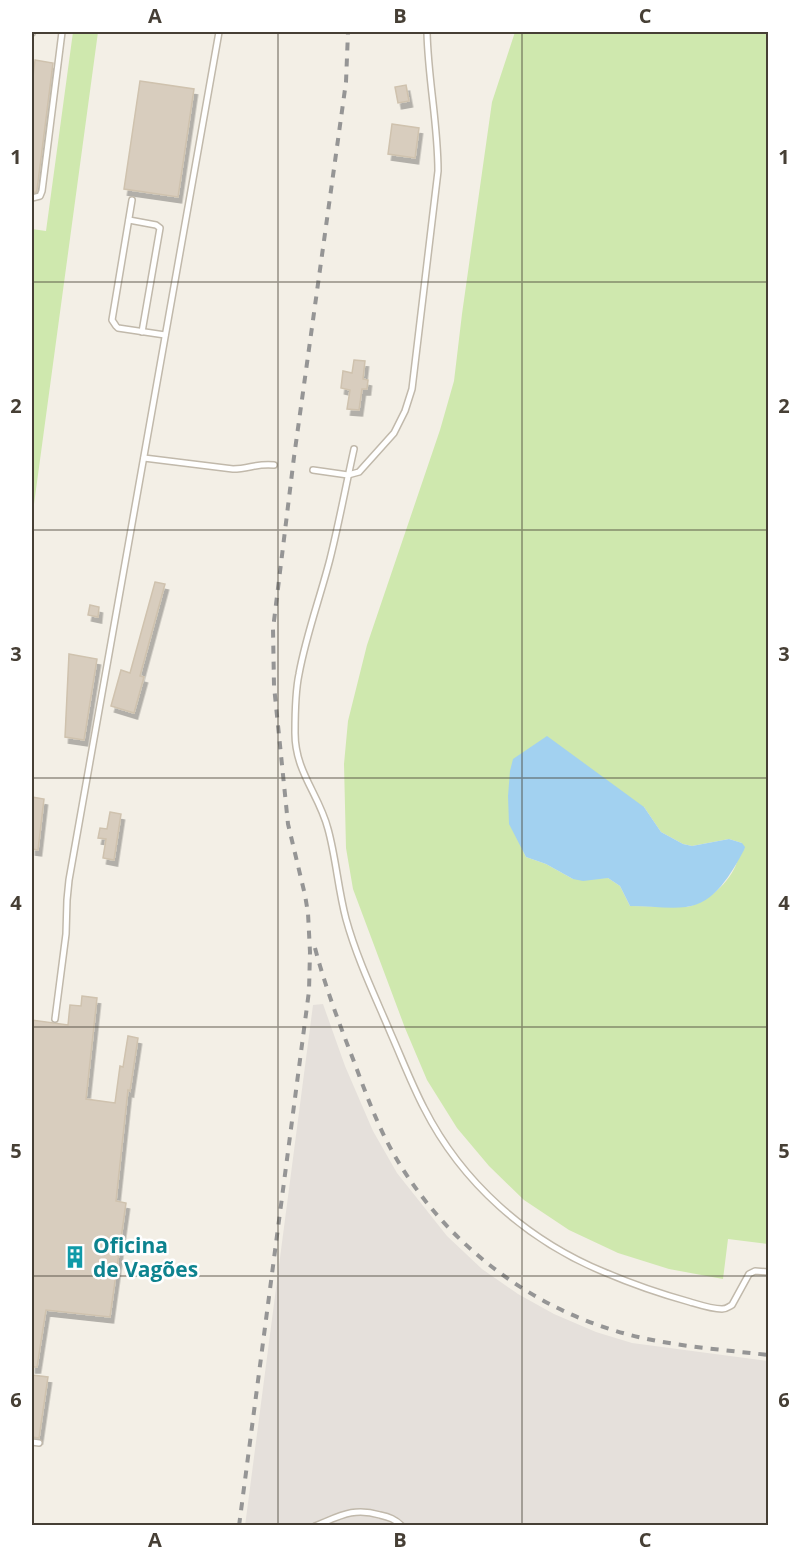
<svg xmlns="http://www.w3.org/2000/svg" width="800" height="1557" viewBox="0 0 800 1557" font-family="'Open Sans',sans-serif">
	<defs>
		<filter id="shadow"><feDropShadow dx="3.5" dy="6" stdDeviation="0" flood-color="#0004"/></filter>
	</defs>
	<rect width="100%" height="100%" fill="#f3efe6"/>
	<polygon fill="#e5e0db" points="323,1004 345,1066 373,1131 397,1173 447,1236 482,1269 518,1294 554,1314 596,1332 632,1343 768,1361 768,1525 245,1526 313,1005"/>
	<g fill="#cfe8ae" fill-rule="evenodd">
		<polygon points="73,32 98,32 32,519 32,229 46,231"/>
		<path d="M515 32H768V1244L728 1239 723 1279 669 1269 618 1253 569 1230 524 1200 489 1166 457 1128 427 1080 405 1028 353 889 346 848 344 764 348 721 367 645 440 430 454 381 462 314 492 102ZM644 807 661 832 683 844 692 846 729 839 742 843C740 849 739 856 737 862 730 883 707 902 687 907L630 906 620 886 608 878 573 879 546 864 526 857 521 847Z"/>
	</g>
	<path fill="#a2d1f0" d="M547 736 644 807 661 832 683 844 692 846 729 839 742 843 745 847 744 850C732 872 715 904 686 907 670 909 648 906 630 906L620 886 608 878 583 881 573 879 546 864 526 857 509 824 508 796 510 771 513 759Z"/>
	<g fill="#d8cdbe" stroke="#cfc2ae" stroke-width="1.5" filter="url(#shadow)">
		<polygon points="35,60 53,63 37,190 36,192 32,193 32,85"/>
		<polygon points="140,81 194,89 178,197 124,189"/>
		<polygon points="406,85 409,101 398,103 395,87"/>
		<polygon points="392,124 419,128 415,158 388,154"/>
		<polygon points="354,360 365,361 363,379 368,380 367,389 362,389 359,410 347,409 350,390 341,388 343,371 352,373"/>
		<polygon points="155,582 165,584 140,676 144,677 134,713 111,706 121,670 130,673"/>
		<polygon points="90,605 99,607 98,617 88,615"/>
		<polygon points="69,654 97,659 84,740 65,737"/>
		<polygon points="32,797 44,799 38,850 32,849"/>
		<polygon points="110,812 121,814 114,860 103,858 106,839 98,838 100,828 107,829"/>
		<polygon points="82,996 97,998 86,1099 115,1103 120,1066 123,1067 128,1036 138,1038 130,1091 128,1090 116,1201 126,1203 110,1317 46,1310 37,1367 32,1367 32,1020 68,1025 70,1005 81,1006"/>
		<polygon points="32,1375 48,1377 39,1438 32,1437"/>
	</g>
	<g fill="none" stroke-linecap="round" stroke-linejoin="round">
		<g stroke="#c1b9ab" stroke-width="8">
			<g id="service">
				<polyline points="32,33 32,32"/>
				<polyline points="32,198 40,196 42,191 62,32"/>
				<polyline points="132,200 112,320 116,326 118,328 165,335"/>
				<polyline points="129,220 156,225 160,228 142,332"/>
				<path d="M354 449C346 485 339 523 330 559 320 598 306 635 299 674 295 693 295 713 295 733 295 772 319 794 328 829 336 858 338 889 346 919 357 959 375 996 391 1034 402 1059 412 1085 424 1108 462 1183 527 1240 604 1272 632 1284 661 1294 690 1302 700 1305 712 1309 722 1309 727 1309 728 1307 732 1305L749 1274 755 1271 768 1272"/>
				<path d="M144 458 233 469C249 469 257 463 274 465"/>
				<path d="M313 470 348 475 359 472 394 433 405 411 412 389 438 171C438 124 428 79 427 32"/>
				<polyline points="55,1019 66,934 67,900 69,880 219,32"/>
				<polyline points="32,1442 39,1443"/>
				<path d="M315 1526C340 1516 353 1507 380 1515 389 1517 395 1519 402 1526"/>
			</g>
		</g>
		<use href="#service" stroke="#fff" stroke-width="5"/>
		<g stroke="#959595" stroke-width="4" stroke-dasharray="8 8" stroke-linecap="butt">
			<path d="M315 948C325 986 339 1023 353 1059 365 1091 376 1122 392 1151 440 1237 522 1303 616 1331 665 1346 718 1349 768 1355"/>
			<polyline points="239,1526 309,991 310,952 308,913 305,895 288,824 274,686 273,629 294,457 346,82 348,32"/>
		</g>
	</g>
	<path fill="none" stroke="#463f35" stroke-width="1.5" stroke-opacity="0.55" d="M278 32V1526M522 32V1526M32 282H768M32 530H768M32 778H768M32 1027H768M32 1276H768"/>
	<defs>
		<g id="building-bare" transform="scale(1.8)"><path d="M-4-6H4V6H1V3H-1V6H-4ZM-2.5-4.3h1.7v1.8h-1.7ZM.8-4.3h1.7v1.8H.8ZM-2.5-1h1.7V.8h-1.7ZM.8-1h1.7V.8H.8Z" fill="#0f9aa8" stroke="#fff" stroke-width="2.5" paint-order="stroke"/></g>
	</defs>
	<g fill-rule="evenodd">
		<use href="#building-bare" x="75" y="1257"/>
	</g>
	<g text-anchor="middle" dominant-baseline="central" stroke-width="5" stroke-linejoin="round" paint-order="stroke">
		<g font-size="21" font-weight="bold" fill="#0d838f" stroke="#fff" text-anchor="start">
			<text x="93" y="1245">Oficina<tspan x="93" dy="24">de Vagões</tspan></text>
		</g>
	</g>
	<rect width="800" height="1557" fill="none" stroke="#ffffff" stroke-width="66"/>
	<rect x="33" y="33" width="734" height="1491" fill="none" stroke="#463f35" stroke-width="2"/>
	<g font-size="20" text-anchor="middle" font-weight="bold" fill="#463f35">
		<text x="155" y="23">A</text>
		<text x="400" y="23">B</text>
		<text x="645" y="23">C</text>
		<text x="16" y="164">1</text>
		<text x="784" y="164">1</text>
		<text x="16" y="413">2</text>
		<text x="784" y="413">2</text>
		<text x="16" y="661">3</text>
		<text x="784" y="661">3</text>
		<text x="16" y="910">4</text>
		<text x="784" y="910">4</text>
		<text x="16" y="1158">5</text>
		<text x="784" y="1158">5</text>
		<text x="16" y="1407">6</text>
		<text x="784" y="1407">6</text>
		<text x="155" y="1547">A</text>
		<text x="400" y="1547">B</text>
		<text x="645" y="1547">C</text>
	</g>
</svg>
